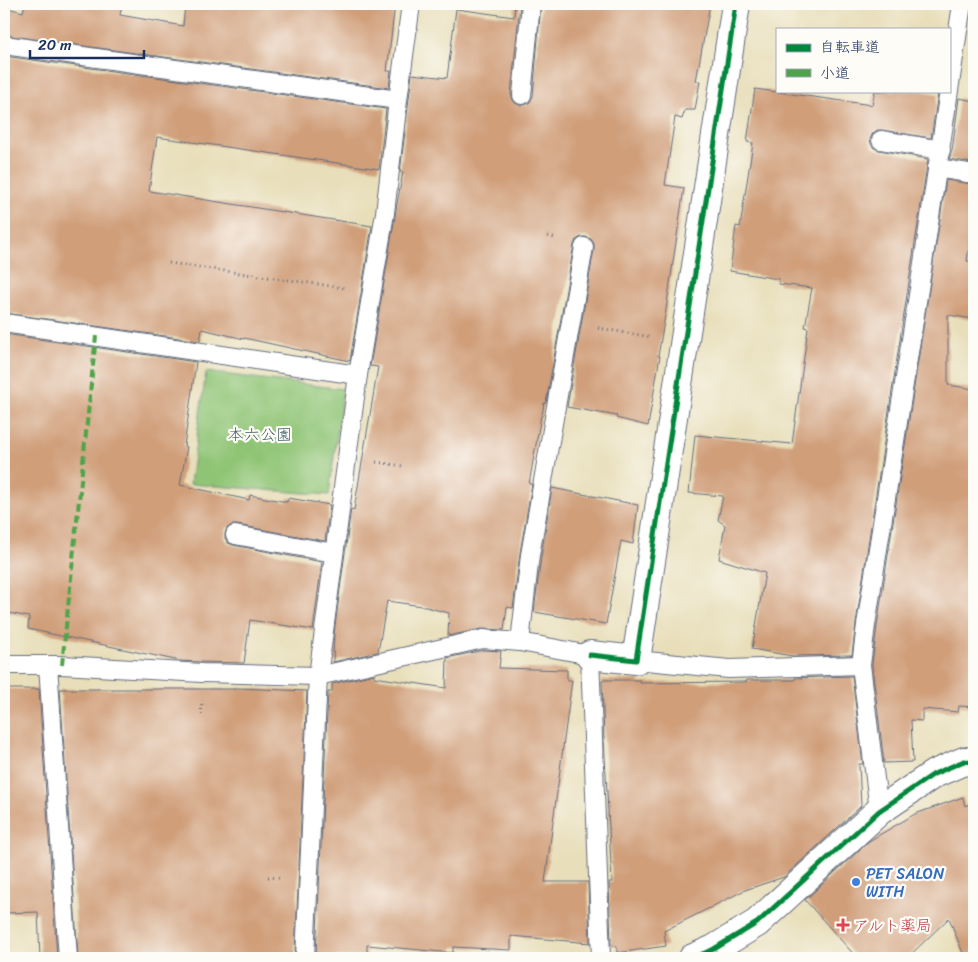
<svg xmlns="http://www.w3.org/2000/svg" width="978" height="962" viewBox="0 0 978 962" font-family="Sriracha,'Klee One',sans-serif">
	<rect width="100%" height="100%" fill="#fdfcf7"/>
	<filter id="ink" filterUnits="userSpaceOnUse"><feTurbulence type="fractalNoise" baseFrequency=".02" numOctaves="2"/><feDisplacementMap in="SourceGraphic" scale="10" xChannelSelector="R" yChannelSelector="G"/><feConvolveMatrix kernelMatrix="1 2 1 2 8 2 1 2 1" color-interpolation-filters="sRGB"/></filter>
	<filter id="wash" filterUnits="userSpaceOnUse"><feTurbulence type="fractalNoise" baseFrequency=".0096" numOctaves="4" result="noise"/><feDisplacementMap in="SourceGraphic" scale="20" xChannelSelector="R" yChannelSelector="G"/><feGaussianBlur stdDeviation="1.12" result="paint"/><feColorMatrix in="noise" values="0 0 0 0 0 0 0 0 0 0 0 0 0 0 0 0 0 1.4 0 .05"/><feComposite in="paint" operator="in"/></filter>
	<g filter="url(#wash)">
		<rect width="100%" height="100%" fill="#e8deb9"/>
		<polygon fill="#8fc475" stroke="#557a6a" points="206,372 343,389 329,495 190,484"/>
		<g id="blocks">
			<g fill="#d09f7a">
				<polygon points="25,4 122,4 120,15 183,26 185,4 395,4 387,71 391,71 389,88 4,35 4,7 23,12"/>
				<polygon points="515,4 520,4 511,94 513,100 515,103 521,106 527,104 530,102 533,96 541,4 710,4 696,81 700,81 695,110 685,110 682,119 675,117 665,185 684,188 666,310 658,356 660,356 648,426 616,418 617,416 567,407 594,249 594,244 591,239 586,237 581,237 576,240 574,245 546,403 544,403 542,416 541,416 529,484 532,484 520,553 513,608 507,607 504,630 481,629 448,636 449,613 422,606 387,601 378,652 333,662 334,633 351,509 354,510 378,367 370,366 397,204 403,172 400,172 412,74 447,78 456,9 514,17"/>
				<polygon points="4,56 386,109 379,169 157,137 149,191 372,226 350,361 244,338 244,339 202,329 200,341 4,313"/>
				<polygon points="755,89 872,105 875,91 921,91 938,94 931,138 882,130 877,130 873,133 870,139 871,144 874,148 879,150 928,159 856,623 852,655 792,656 752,649 765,573 719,559 725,525 718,520 723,496 689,493 695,435 792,444 808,328 805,327 812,288 779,284 778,279 730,271 736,226 740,227 753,143 747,142"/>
				<polygon points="959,98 974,101 974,134 972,163 949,159 952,151"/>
				<polygon points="946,180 971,184 970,190 974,191 974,206 967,261 974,262 974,319 948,315 948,385 974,389 974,622 971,663 974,663 974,707 959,706 958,712 922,709 922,721 911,720 913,762 884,763 872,665 877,626"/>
				<polygon points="4,334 196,362 184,446 187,447 180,485 249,500 250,495 287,502 288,498 330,505 325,541 237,525 232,525 227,528 225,534 225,538 228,543 233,545 322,562 313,630 250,620 244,663 202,662 180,661 28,629 29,617 4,612"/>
				<polygon points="552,488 638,505 633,544 621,541 606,624 534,612 541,557"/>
				<polygon points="484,650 501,651 499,668 567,670 567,680 572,680 545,882 588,882 590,943 511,936 511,950 453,947 453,953 367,945 367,958 316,955 328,692 332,692 332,684 374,674 374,677 446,688 447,658"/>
				<polygon points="852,676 863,764 859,764 861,806 784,877 745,890 664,931 666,946 617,953 617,946 611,945 609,882 612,882 604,739 602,680 640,680 640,683 746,682 747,680 795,680 795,678"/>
				<polygon points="238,688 307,691 295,954 289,954 289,958 78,958 60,689 238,689"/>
				<polygon points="4,689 39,689 57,958 40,958 38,912 7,913 4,846"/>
				<polygon points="963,797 965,806 974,802 974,958 965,958 949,918 907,958 857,958 805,900 869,841 915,814"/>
			</g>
		</g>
	</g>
	<g filter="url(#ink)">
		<use href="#blocks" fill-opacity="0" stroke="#636c7e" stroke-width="1"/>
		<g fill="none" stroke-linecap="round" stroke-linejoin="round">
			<g stroke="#636c7e" stroke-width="20">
				<g id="lane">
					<polyline points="4,45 398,100"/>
					<polyline points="522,95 531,4"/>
					<polyline points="881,140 941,150"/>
					<polyline points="937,168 974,174"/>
					<polyline points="4,323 358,375"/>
					<polyline points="235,535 334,553"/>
					<polyline points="520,642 530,555 584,247"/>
					<polyline points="636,660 729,669 861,665"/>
					<polyline points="4,665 62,665 202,673 318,676 483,639 520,642 590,655 601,958"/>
					<polyline points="48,665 68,958"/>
					<polyline points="879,811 861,665 866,625 922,270 962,4"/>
					<polyline points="305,958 318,676 358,375 385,213 398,100 411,4"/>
				</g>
			</g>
			<g stroke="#636c7e" stroke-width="30">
				<g id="street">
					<polyline points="590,655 636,660 736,4"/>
					<polyline points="693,958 714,949 757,923 879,811 934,774 964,761 974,762"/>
				</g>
			</g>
			<g stroke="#636c7e" stroke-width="3" stroke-dasharray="1 4" stroke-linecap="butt">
				<polyline points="548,236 557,239"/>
				<polyline points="169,263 345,288"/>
				<polyline points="598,328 651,337"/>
				<polyline points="376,462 403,466"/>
				<polyline points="201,715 202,700"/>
				<polyline points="268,877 280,878"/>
			</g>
			<use href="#lane" stroke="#fff" stroke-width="18"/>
			<use href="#street" stroke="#fff" stroke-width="28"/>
			<polyline stroke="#4fa44a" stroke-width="4" stroke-dasharray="8 4" stroke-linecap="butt" points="62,665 96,336"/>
			<g stroke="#fdfcf7" stroke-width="8">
				<g id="cycleway">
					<polyline points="590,655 636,660 736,4"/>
					<polyline points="693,958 714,949 757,923 879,811 934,774 964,761 974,762"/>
				</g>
			</g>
			<use href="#cycleway" stroke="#00873e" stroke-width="5"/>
		</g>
	</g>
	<circle fill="#3f7fe0" stroke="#fdfcf7" stroke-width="2" cx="856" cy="882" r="5"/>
	<path fill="#e0444e" stroke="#fdfcf7" stroke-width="2" d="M840.5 917.5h5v5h5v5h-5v5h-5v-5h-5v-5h5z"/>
	<g text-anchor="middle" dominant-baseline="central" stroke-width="4.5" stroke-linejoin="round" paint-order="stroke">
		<g font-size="16" fill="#3e5c65" stroke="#fdfcf7">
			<text x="260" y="434">本六公園</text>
		</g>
		<g font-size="16" fill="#366cbe" stroke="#fdfcf7" text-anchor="start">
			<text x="866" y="873">PET SALON<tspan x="866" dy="18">WITH</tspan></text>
		</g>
		<g font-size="16" fill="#be3a42" stroke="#fdfcf7" text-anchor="start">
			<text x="853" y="925">アルト薬局</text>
		</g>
	</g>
	<rect width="978" height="962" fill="none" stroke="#fdfcf7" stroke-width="20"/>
	<rect x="776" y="28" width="175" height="65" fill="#fdfcf7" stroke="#a3aaba"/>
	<rect x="786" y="44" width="25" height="8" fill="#00873e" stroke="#a3aaba"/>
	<text x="820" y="52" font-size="15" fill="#1b2f5e">自転車道</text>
	<rect x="786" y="69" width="25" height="8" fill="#4fa44a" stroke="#a3aaba"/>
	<text x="820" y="78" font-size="15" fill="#1b2f5e">小道</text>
	<path d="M30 50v8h114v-8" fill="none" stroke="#1b2f5e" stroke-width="2.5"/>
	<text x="38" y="50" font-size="15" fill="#1b2f5e" stroke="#fdfcf7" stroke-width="4" paint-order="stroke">20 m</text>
</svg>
